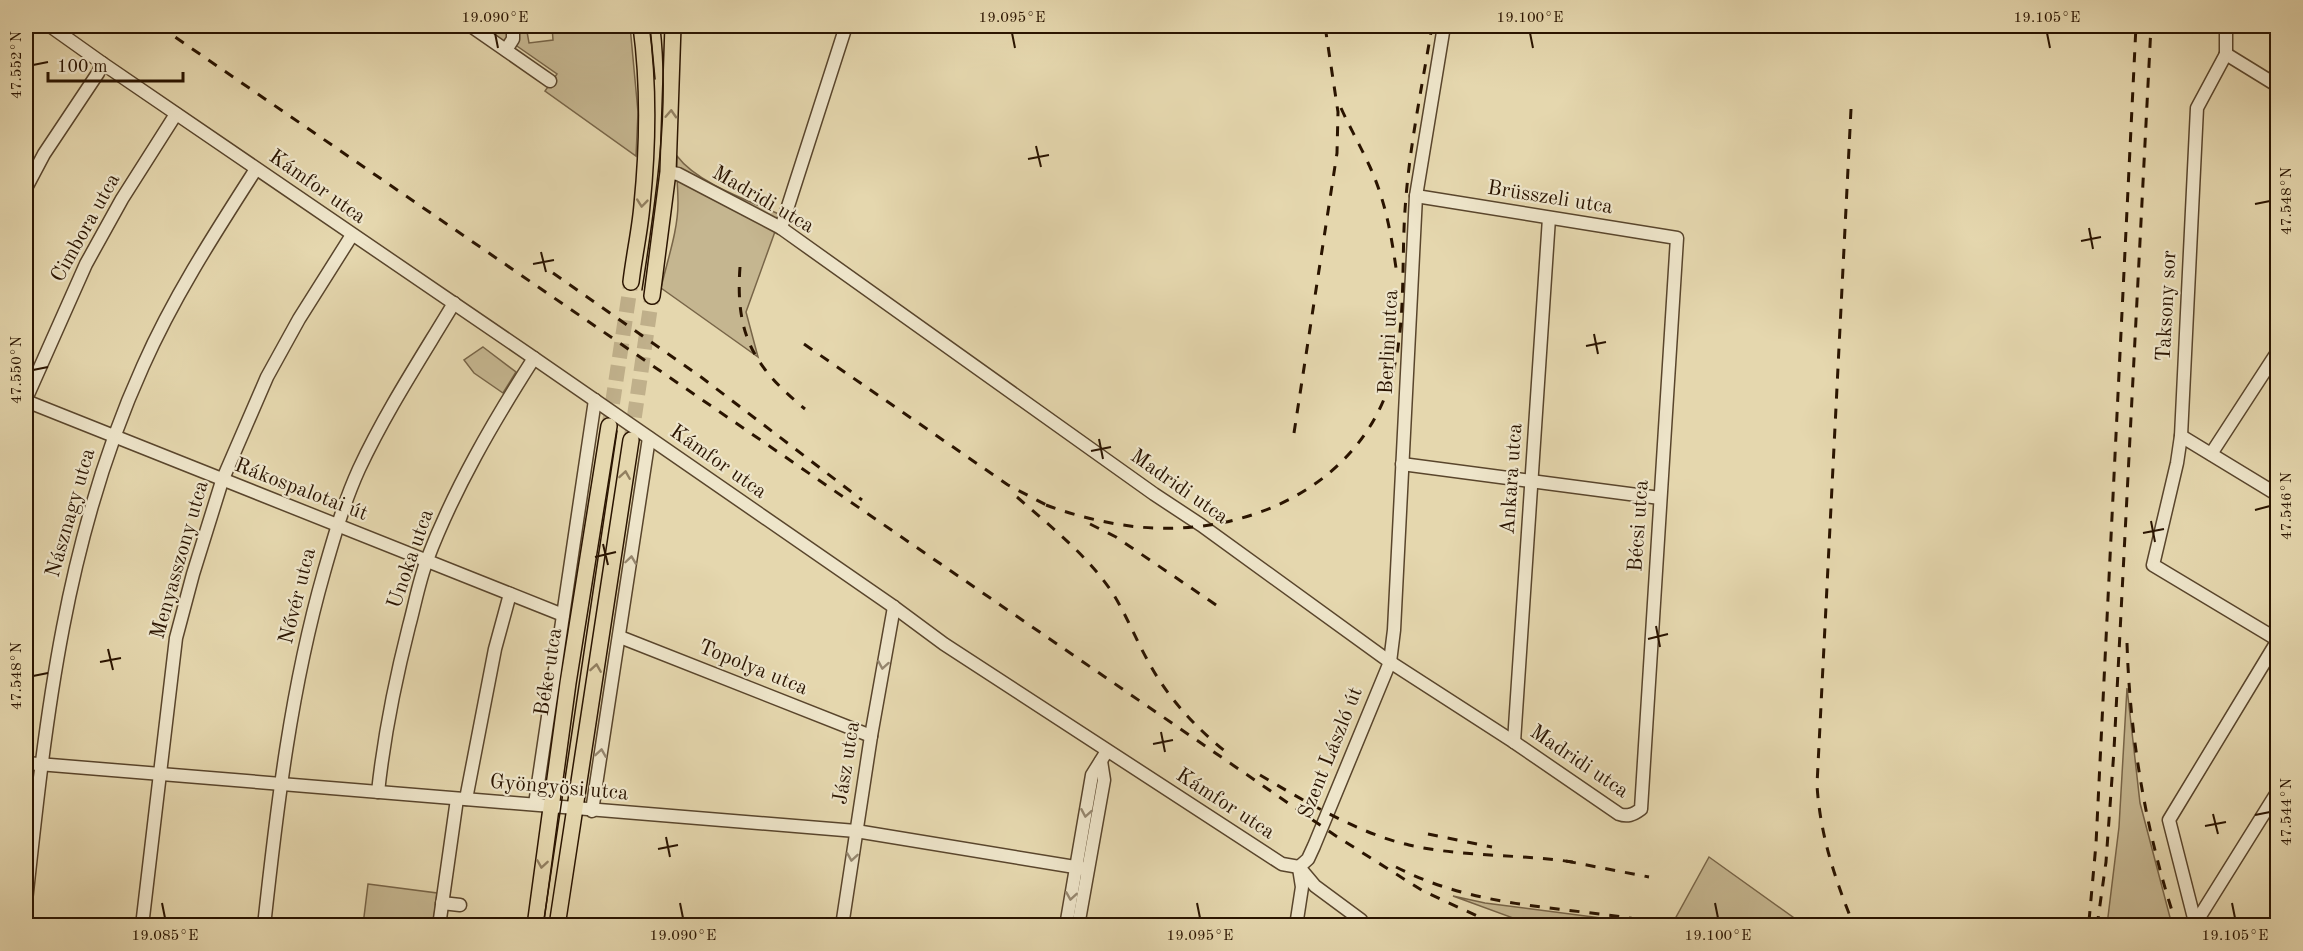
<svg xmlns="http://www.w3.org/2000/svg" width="2303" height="951" viewBox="0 0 2303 951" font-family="'Old Standard TT',serif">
	<rect width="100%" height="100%" fill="#e5d7ae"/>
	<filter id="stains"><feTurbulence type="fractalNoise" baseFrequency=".00333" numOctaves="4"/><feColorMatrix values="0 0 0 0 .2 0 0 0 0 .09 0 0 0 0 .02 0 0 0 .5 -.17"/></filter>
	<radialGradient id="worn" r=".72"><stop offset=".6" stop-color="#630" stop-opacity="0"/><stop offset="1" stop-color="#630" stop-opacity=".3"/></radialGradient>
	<g fill="#c5b690" stroke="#786548" stroke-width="1.5">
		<polygon points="481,26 510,26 511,35 504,45"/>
		<polygon points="517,26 526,26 529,43 553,40 552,26 630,26 638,112 636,156 545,91 557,74 514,44"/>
		<path d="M677 156C698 184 750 201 781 215L746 312 758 357 661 288C667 261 678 231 678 203 678 187 676 172 677 156Z"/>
		<polygon points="483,347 516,372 503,393 474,373 464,360"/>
		<polygon points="2127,688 2140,803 2172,925 2107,925 2119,827"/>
		<polygon points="1709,857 1804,925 1700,925 1675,919"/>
		<polygon points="368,884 437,893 433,925 363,925"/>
		<polygon points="1453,896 1485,903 1655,925 1532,925"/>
	</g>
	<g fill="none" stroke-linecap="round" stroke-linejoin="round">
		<g stroke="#c0b08b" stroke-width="15" stroke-dasharray="15 8" stroke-linecap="butt">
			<polyline points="609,426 631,282"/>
			<polyline points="631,440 652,296"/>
		</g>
		<g stroke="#59452c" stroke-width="15">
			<g id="minor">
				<polyline points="50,26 102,63 528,354 894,607 944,644 1282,864 1299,867 1315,886 1361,920 1364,926"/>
				<polyline points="471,26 550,81"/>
				<polyline points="506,50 513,39 513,26"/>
				<polyline points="2226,54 2197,108 2181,436 2177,463 2153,565 2278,640"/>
				<polyline points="2226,54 2278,86"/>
				<polyline points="2226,54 2226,26"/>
				<path d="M668 172 678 174 781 228 1154 494 1201 525 1390 662 1514 742 1619 814C1627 817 1633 815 1641 809L1677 238 1416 196"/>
				<polyline points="26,188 44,154 98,73 102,63"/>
				<polyline points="781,228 846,26"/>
				<polyline points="26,399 86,264 122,199 176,114"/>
				<polyline points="26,401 563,615"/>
				<polyline points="2181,436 2278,495"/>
				<polyline points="2211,454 2278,351"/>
				<polyline points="1402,464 1660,498"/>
				<polyline points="620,637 871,736"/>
				<polyline points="1514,742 1549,218"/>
				<polyline points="26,763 856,831 1087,869"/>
				<path d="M378 792C384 736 395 681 409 626 415 604 419 581 427 560 454 489 493 422 534 358"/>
				<polyline points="466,799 495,649 510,594"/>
				<polyline points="535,804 595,400"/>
				<polyline points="592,811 649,438"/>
				<polyline points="1299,867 1308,859 1314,846 1390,662 1394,630 1416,196 1444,26"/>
				<path d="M26 901C46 716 65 538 143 366 174 296 215 233 256 169"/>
				<polyline points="442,903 460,905"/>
				<polyline points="2195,924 2278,791"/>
				<polyline points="142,926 176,638 193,574 222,481 267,377 299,319 352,235"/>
				<path d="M264 926C277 806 291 688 324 572 334 537 344 502 359 469 386 411 421 358 454 303"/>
				<polyline points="439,926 457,799"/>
				<polyline points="842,926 871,736 894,607"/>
				<polyline points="1066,926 1092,775 1107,751"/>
				<polyline points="1078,926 1104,780 1101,761"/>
				<polyline points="1296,926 1302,887 1299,868"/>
				<polyline points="2196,926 2169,820 2278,640"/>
			</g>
		</g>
		<g stroke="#2a1400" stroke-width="18">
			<g id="major">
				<path d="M631 282C634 256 640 230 642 205 648 145 649 85 641 26"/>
				<polyline points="652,296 668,172 673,26"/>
				<polyline points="535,926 568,683 609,426"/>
				<polyline points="557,926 631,440"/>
			</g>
		</g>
		<use href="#minor" stroke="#eee5ca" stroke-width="12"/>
		<use href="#major" stroke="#e5d7ae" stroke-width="15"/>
		<g stroke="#2a1400" stroke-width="1.5">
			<polyline points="650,26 655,79"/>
			<path d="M642 290C655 206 670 110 660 26"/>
			<polyline points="543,926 617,431"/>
		</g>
		<g stroke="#2a1400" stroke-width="3" stroke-dasharray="10 10" stroke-linecap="butt">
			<polyline points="135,26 137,27"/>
			<polyline points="159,26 1336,836 1423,891 1499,926"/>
			<path d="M1341 108C1350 128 1361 147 1370 167 1385 200 1391 233 1396 268"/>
			<path d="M1851 109 1817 785C1820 835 1835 879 1854 926"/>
			<path d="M740 267C735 335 754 367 805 409"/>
			<polyline points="553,273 701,377 862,500"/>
			<polyline points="804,344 1008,485 1054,509"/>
			<polyline points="1294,433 1337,153 1338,112 1325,26"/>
			<path d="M1017 497C1051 527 1086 554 1112 592 1126 614 1135 638 1148 661 1167 697 1195 727 1226 752"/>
			<path d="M1046 505C1076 516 1108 524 1139 527 1242 537 1354 490 1389 386 1407 331 1401 268 1405 210 1409 148 1422 87 1432 26"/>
			<polyline points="1090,524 1116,537 1222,609"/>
			<path d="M2127 643C2130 739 2146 834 2177 926"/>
			<path d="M1260 775C1304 801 1360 834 1409 845 1462 857 1519 854 1573 862"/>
			<polyline points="1428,834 1492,847"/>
			<polyline points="1566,861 1649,877"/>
			<path d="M1396 867C1485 913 1579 905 1673 926"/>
			<polyline points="2089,921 2096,844 2136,26"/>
			<polyline points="2097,926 2106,862 2114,750 2151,26"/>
		</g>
	</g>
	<defs><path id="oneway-chevron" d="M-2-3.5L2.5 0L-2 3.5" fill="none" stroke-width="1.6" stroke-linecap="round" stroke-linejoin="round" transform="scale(1.5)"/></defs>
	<g stroke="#917f60">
		<use href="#oneway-chevron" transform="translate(671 114) rotate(-87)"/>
		<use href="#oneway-chevron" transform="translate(642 203) rotate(96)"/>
		<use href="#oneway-chevron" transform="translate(625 475) rotate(-81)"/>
		<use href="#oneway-chevron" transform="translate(596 668) rotate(-81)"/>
		<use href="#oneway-chevron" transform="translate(542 864) rotate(99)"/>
	</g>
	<g stroke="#96876f">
		<use href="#oneway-chevron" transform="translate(631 560) rotate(-82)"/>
		<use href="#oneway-chevron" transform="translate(883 665) rotate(100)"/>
		<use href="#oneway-chevron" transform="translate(601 753) rotate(-81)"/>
		<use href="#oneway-chevron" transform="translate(1086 813) rotate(100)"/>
		<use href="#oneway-chevron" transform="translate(852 857) rotate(99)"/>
		<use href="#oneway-chevron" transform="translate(1071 896) rotate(99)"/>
	</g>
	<path fill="none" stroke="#2a1400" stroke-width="2" d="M495 33 498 48M1012 33 1015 48M1530 33 1533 48M2047 33 2050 48M33 65 48 62M1036 146 1041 167M1028 159 1049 155M2255 204 2270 201M2089 228 2093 249M2081 241 2101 237M541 252 546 272M533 264 554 260M1594 334 1598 354M1586 346 1606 342M33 370 48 367M1099 439 1103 459M1091 451 1111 447M2255 510 2270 506M2151 521 2155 542M2143 533 2164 529M603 544 608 565M595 557 616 552M1656 626 1660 647M1648 639 1668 634M108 649 113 670M100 662 121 658M33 676 48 673M1161 732 1165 752M1153 744 1173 740M2213 814 2218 834M2255 815 2270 812M2205 826 2226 822M666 837 670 857M658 849 678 845M162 903 165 918M680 903 683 918M1197 903 1200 918M1715 903 1718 918M2232 903 2235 918"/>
	<g text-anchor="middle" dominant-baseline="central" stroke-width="4.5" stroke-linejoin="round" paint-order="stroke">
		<g font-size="21" fill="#2a1400" stroke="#eee5ca">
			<text transform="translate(317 187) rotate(35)">Kámfor utca</text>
			<text transform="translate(1550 198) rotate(9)">Brüsszeli utca</text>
			<text transform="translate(763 200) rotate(30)">Madridi utca</text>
			<text transform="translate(86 228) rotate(-61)">Cimbora utca</text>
			<text transform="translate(2167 306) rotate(-87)">Taksony sor</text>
			<text transform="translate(1389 342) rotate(-87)">Berlini utca</text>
			<text transform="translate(718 462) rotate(35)">Kámfor utca</text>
			<text transform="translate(1512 479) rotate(-86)">Ankara utca</text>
			<text transform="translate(1179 487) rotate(35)">Madridi utca</text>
			<text transform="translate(301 490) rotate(21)">Rákospalotai út</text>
			<text transform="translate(71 513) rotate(-74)">Násznagy utca</text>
			<text transform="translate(1639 526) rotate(-86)">Bécsi utca</text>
			<text transform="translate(411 559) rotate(-71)">Unoka utca</text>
			<text transform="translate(180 560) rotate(-74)">Menyasszony utca</text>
			<text transform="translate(298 596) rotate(-76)">Nővér utca</text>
			<text transform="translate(753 668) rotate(22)">Topolya utca</text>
			<text transform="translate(549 672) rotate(-81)">Béke utca</text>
			<text transform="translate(1331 753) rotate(-68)">Szent László út</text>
			<text transform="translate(1579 762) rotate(34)">Madridi utca</text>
			<text transform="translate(847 763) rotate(-81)">Jász utca</text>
			<text transform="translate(559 788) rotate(5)">Gyöngyösi utca</text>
			<text transform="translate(1225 804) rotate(33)">Kámfor utca</text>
		</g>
	</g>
	<rect width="2303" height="951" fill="none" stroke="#e5d7ae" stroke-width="66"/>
	<path d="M48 72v9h135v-9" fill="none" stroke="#2a1400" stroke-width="3"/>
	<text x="57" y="72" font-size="18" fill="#2a1400" stroke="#eee5ca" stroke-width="4.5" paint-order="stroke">100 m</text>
	<rect x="33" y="33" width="2237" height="885" fill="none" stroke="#2a1400" stroke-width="2"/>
	<g font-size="15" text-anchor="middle" fill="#2a1400">
		<text x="495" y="22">19.090°E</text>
		<text x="1012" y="22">19.095°E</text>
		<text x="1530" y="22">19.100°E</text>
		<text x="2047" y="22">19.105°E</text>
		<text transform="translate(16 65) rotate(-90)" y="5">47.552°N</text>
		<text transform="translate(2286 201) rotate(-90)" y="5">47.548°N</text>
		<text transform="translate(16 370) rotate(-90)" y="5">47.550°N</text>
		<text transform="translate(2286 506) rotate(-90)" y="5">47.546°N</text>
		<text transform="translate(16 676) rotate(-90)" y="5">47.548°N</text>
		<text transform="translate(2286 812) rotate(-90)" y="5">47.544°N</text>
		<text x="165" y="940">19.085°E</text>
		<text x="683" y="940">19.090°E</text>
		<text x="1200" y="940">19.095°E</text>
		<text x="1718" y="940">19.100°E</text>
		<text x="2235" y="940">19.105°E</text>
	</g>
	<rect width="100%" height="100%" filter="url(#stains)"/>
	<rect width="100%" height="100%" fill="url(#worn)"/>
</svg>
